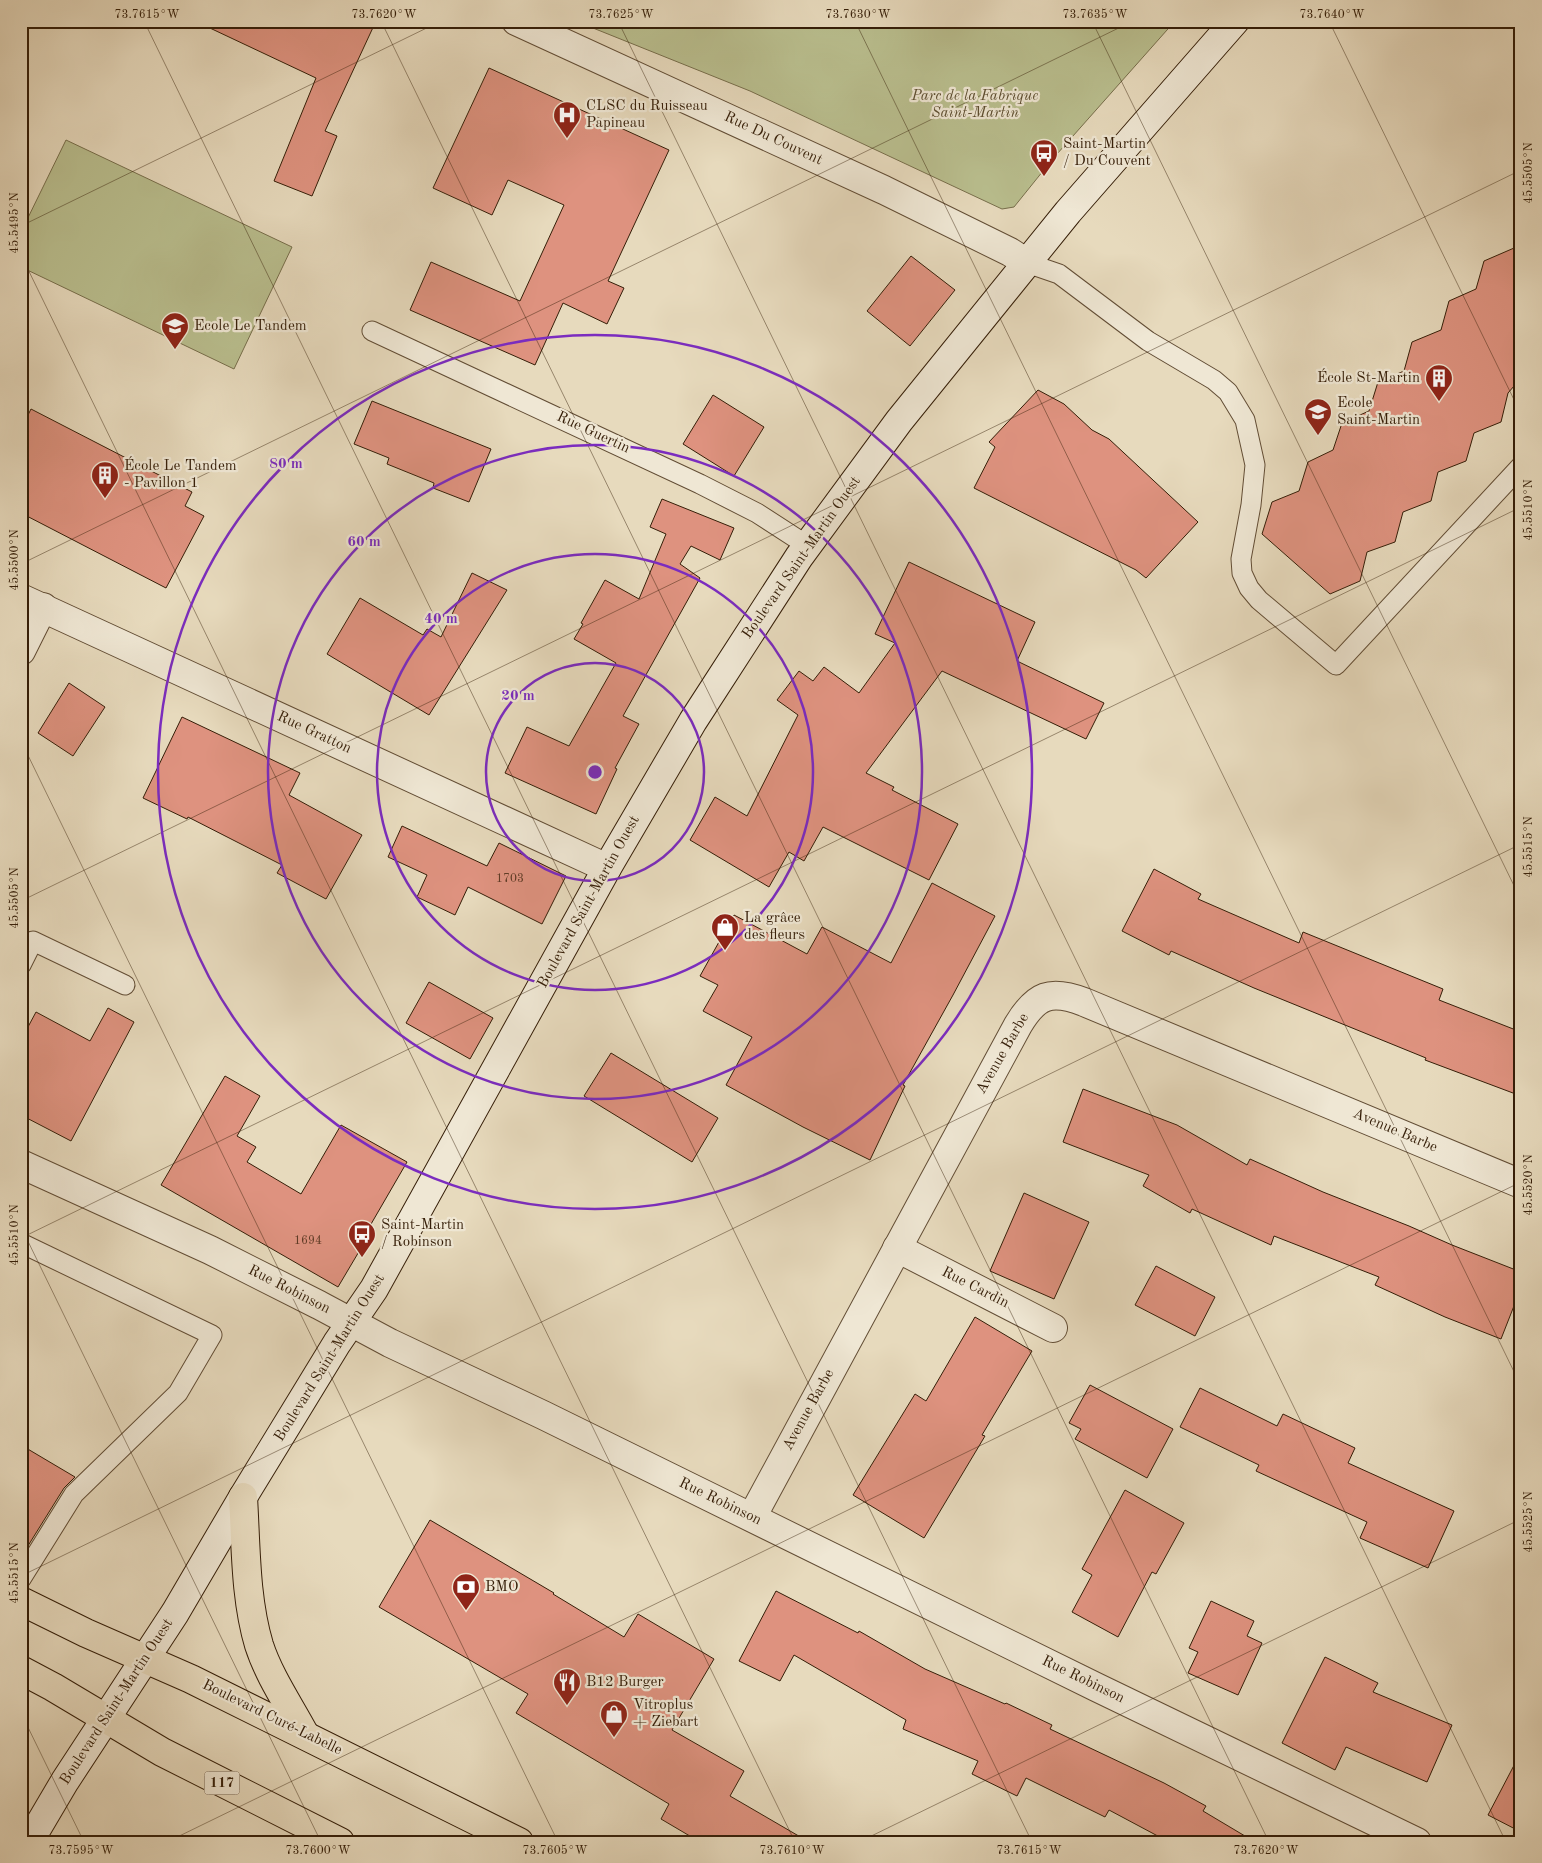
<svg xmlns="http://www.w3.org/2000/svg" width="1542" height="1863" viewBox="0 0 1542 1863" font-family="'Old Standard TT',serif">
	<rect width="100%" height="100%" fill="#e7dabd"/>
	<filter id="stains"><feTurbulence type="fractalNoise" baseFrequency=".004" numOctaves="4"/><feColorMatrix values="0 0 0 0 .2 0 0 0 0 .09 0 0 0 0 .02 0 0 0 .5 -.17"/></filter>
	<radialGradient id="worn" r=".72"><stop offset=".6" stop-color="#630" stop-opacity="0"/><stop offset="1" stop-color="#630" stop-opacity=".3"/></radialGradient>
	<g fill="#b9be8e" stroke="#776e4b">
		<polygon points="585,21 1175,21 1057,154 1047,147 1035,164 1043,171 1014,207 1002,209 750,91 583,24"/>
		<polygon points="66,140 292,247 234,369 21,267 21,232"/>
	</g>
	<g fill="#de927f" stroke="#351e08">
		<polygon points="195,21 376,21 325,131 337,136 312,196 274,181 316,78"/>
		<polygon points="489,68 669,150 608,281 624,288 607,324 563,303 535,365 410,310 431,262 520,301 564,205 508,180 492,215 433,188"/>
		<polygon points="1521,245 1521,378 1508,393 1501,422 1474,433 1466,461 1438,472 1431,501 1403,512 1395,542 1367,552 1360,581 1330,594 1262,534 1272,502 1299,491 1308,462 1333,450 1342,423 1369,411 1378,382 1404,371 1412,342 1441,330 1449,301 1476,289 1484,261"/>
		<polygon points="911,256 955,290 910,346 867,311"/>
		<polygon points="1038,390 1064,404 1092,430 1109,439 1198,522 1146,578 1136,570 974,488 995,447 989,442"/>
		<polygon points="713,395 764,427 734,476 683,444"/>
		<polygon points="372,401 491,449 469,502 433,488 434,483 387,464 389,458 354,444"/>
		<polygon points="31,409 192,492 185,506 204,516 166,588 21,513 21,429"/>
		<polygon points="662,499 734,528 720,560 691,546 680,564 700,578 623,716 639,724 615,768 617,769 596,814 505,773 527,727 569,746 616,663 574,639 583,624 581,623 605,580 639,599 666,534 650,527"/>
		<polygon points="909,562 1035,622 1017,661 1104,703 1086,739 942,671 866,773 894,787 892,790 958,824 929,880 823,827 804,861 789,852 769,887 690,840 715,797 747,816 798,715 777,700 799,671 813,681 824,667 859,693 895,643 875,634"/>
		<polygon points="472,573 507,590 429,715 327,654 360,598 423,635 427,629 441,637"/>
		<polygon points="69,683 105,707 73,756 38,733"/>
		<polygon points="182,717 300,773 289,795 362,835 326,899 277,873 282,865 188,817 187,819 143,798"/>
		<polygon points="402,826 487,866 499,843 566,876 542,924 468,887 455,915 417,897 427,875 388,857"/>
		<polygon points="1154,869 1201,894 1198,899 1299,943 1303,932 1443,989 1439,1000 1521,1032 1521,1096 1425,1060 1426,1058 1254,988 1171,951 1169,955 1122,931"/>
		<polygon points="932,883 995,916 953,995 903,1085 905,1086 870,1160 803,1127 726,1085 752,1037 703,1011 718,985 700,976 734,915 807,954 822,927 891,963"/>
		<polygon points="429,982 493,1018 470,1059 406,1023"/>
		<polygon points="108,1008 134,1022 71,1141 21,1115 21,1040 36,1012 90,1041"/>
		<polygon points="611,1053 718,1118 692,1162 584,1096"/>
		<polygon points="225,1076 260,1096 237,1136 256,1147 247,1162 301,1194 341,1125 407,1162 367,1231 370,1233 338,1287 161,1185"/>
		<polygon points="1083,1089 1177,1125 1247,1165 1250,1159 1323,1192 1409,1226 1452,1245 1521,1272 1521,1288 1501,1339 1445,1317 1375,1285 1379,1277 1274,1236 1271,1245 1192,1209 1190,1213 1143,1186 1149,1175 1063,1142"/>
		<polygon points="1024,1193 1089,1222 1054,1299 990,1271"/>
		<polygon points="1156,1266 1215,1297 1195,1336 1135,1305"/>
		<polygon points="975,1317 1032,1351 982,1435 985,1436 924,1538 853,1495 915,1394 926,1401"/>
		<polygon points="1090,1385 1173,1429 1147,1478 1075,1439 1081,1429 1069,1423"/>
		<polygon points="1200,1388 1277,1426 1283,1414 1355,1448 1348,1463 1454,1511 1428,1568 1360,1538 1367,1522 1256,1471 1259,1465 1180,1427"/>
		<polygon points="21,1445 75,1477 64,1488 21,1557"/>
		<polygon points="1125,1490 1184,1523 1156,1574 1152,1572 1118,1637 1072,1612 1092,1575 1082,1569"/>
		<polygon points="430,1520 554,1593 553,1594 624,1637 638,1614 714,1659 672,1730 744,1771 730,1796 809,1842 700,1842 661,1819 669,1804 516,1713 528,1694 379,1607"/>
		<polygon points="776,1591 858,1633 859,1631 925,1669 1005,1704 1006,1703 1052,1725 1050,1729 1164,1783 1206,1806 1203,1811 1255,1842 1169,1842 1109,1810 1105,1817 1026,1778 1017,1796 972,1774 978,1761 903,1729 906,1720 794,1655 780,1681 739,1661"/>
		<polygon points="1211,1601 1254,1621 1247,1636 1262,1643 1238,1695 1188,1673 1198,1652 1189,1648"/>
		<polygon points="1325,1657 1378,1683 1373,1692 1452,1725 1427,1782 1346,1747 1335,1770 1282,1743"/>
		<polygon points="1521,1752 1521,1832 1488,1815"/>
	</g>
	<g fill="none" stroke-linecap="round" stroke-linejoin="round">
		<g stroke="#624d35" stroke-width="21">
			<g id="service">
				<polyline points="1027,263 1059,274 1148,341 1214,380 1228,392 1245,420 1255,465 1251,505 1241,559 1242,573 1249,588 1259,600 1336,665 1521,466"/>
				<polyline points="372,331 700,484 757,513 808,546"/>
				<polyline points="21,965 33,941 125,985"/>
				<polyline points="21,1243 212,1335 178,1393 74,1494 21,1579"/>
			</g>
		</g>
		<g stroke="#624d35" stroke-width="30">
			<g id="minor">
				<polyline points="516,21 884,190 1010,252 1027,263"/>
				<polyline points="21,598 607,868"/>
				<polyline points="21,651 43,607"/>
				<polyline points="21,1164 210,1250 319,1305 390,1343 543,1415 1096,1687 1417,1842"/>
				<polyline points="897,1248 1053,1328"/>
				<path d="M752 1517 1018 1025C1036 995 1050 989 1084 1002L1521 1184"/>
			</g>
		</g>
		<g stroke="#351e08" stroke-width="30">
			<polyline id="secondary" points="29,1842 65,1781 175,1613 243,1497 301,1402 337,1343 374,1289 607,868 693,721 799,557 899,421 1068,212 1235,21"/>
		</g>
		<g stroke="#351e08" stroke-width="30">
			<g id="primary">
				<path d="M243 1497C246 1546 245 1598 259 1645 269 1676 289 1705 304 1733"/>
				<polyline points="21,1601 86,1633 191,1679 519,1842"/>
				<polyline points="21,1670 53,1687 162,1752 340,1842"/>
			</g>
		</g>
		<use href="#service" stroke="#efe7d4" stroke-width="19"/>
		<use href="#minor" stroke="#efe7d4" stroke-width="28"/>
		<use href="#secondary" stroke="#efe7d4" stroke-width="28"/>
		<use href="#primary" stroke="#e7dabd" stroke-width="28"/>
	</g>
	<path fill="none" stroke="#351e08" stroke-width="1" stroke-opacity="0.45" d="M144 21 1032 1842M381 21 1269 1842M618 21 1506 1842M855 21 1521 1386M1092 21 1521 900M1329 21 1521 414M21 226 441 21M21 255 795 1842M21 564 1133 21M21 741 558 1842M21 901 1521 170M21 1227 321 1842M21 1238 1521 507M21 1576 1521 844M21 1713 84 1842M167 1842 1521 1182M859 1842 1521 1519"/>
	<g fill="none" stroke="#7b2cbf" stroke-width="2.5">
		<circle cx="595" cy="772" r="109"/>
		<circle cx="595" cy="772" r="218"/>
		<circle cx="595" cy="772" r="327"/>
		<circle cx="595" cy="772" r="437"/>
	</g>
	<defs>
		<g id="hospital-pin" transform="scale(1.4375)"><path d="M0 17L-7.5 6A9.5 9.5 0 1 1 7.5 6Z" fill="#8f2418" stroke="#efe7d4"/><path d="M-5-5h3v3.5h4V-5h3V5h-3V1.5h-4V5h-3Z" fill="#fff"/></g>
		<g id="bus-pin" transform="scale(1.4375)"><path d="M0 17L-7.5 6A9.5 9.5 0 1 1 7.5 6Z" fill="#8f2418" stroke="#efe7d4"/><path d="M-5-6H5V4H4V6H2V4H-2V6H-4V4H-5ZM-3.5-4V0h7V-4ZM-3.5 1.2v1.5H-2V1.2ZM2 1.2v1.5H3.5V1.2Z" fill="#fff"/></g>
		<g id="school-pin" transform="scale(1.4375)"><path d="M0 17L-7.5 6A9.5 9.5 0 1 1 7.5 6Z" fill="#8f2418" stroke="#efe7d4"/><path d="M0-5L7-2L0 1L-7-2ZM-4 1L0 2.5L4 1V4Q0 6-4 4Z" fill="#fff"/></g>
		<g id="building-pin" transform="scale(1.4375)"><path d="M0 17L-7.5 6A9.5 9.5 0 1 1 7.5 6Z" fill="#8f2418" stroke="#efe7d4"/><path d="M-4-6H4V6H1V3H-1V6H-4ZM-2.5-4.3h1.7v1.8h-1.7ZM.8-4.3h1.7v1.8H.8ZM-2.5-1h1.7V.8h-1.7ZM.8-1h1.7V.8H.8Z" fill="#fff"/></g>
		<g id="shop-pin" transform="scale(1.4375)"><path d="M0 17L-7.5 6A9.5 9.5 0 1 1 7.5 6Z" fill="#8f2418" stroke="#efe7d4"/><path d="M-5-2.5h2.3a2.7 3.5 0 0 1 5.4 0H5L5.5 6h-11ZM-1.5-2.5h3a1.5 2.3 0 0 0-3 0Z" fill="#fff"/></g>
		<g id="bank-pin" transform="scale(1.4375)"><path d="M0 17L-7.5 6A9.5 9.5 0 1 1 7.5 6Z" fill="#8f2418" stroke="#efe7d4"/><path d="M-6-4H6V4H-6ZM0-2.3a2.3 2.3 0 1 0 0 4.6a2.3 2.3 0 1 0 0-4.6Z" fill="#fff"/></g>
		<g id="restaurant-pin" transform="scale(1.4375)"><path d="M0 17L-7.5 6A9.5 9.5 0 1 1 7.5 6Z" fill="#8f2418" stroke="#efe7d4"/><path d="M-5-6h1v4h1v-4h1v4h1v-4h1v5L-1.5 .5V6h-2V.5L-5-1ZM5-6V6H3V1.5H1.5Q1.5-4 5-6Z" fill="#fff"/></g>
	</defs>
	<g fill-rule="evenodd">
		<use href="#hospital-pin" x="567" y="115"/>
		<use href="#bus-pin" x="1044" y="153"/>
		<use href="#school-pin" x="175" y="326"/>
		<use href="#building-pin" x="1439" y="378"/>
		<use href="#school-pin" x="1318" y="412"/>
		<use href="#building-pin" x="105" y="475"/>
		<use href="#shop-pin" x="725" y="927"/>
		<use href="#bus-pin" x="362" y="1234"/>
		<use href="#bank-pin" x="466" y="1587"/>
		<use href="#restaurant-pin" x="567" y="1682"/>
		<use href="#shop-pin" x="614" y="1714"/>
	</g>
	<g text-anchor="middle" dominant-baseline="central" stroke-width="4.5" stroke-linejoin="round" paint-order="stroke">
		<g font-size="12" fill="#5f3b26">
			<text x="510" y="879">1703</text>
			<text x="308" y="1241">1694</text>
		</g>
		<rect fill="#efe7d4" stroke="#6d5a45" stroke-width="1" x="204.5" y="1771.5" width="35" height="23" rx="4"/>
		<g font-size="14" font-weight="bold" fill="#351e08">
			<text x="222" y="1783">117</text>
		</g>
		<g font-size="15" font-style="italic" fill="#5d4e30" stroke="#efe7d4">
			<text x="975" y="96">Parc de la Fabrique<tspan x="975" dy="17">Saint-Martin</tspan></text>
		</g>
		<g font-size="15" fill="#351e08" stroke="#efe7d4" text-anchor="start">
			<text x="586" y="106">CLSC du Ruisseau<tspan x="586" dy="17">Papineau</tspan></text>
			<text x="1063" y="144">Saint-Martin<tspan x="1063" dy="17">/ Du Couvent</tspan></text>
			<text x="194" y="326">Ecole Le Tandem</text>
			<text x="1420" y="378" text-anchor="end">École St-Martin</text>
			<text x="1337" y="403">Ecole<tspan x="1337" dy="17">Saint-Martin</tspan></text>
			<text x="124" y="466">École Le Tandem<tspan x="124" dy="17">- Pavillon 1</tspan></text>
			<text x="744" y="918">La grâce<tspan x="744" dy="17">des fleurs</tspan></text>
			<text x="381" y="1225">Saint-Martin<tspan x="381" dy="17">/ Robinson</tspan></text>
			<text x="485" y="1587">BMO</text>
			<text x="586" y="1682">B12 Burger</text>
			<text x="633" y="1705">Vitroplus<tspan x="633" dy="17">+ Ziebart</tspan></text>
		</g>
		<g font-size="15" fill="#351e08" stroke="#efe7d4">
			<text transform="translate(773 139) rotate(25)">Rue Du Couvent</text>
			<text transform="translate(593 433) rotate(25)">Rue Guertin</text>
			<text transform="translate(802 558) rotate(-55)">Boulevard Saint-Martin Ouest</text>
			<text transform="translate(314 733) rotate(25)">Rue Gratton</text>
			<text transform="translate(589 902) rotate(-61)">Boulevard Saint-Martin Ouest</text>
			<text transform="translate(1003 1054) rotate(-60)">Avenue Barbe</text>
			<text transform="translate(1395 1131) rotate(23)">Avenue Barbe</text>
			<text transform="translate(975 1288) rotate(27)">Rue Cardin</text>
			<text transform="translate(289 1290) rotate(27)">Rue Robinson</text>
			<text transform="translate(330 1358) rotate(-58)">Boulevard Saint-Martin Ouest</text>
			<text transform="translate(809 1410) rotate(-61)">Avenue Barbe</text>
			<text transform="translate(720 1502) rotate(26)">Rue Robinson</text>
			<text transform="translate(1083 1680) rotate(26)">Rue Robinson</text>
			<text transform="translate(117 1702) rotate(-57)">Boulevard Saint-Martin Ouest</text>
			<text transform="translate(272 1718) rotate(26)">Boulevard Curé-Labelle</text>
		</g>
	</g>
	<circle cx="595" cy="772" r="8" fill="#7b2cbf" stroke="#efe7d4" stroke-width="2.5"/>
	<g font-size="15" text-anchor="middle" font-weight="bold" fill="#7b2cbf" stroke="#efe7d4" stroke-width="4.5" stroke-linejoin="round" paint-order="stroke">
		<text x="286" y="468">80 m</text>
		<text x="364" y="546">60 m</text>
		<text x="441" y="623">40 m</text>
		<text x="518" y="700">20 m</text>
	</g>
	<rect width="1542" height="1863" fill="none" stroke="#e7dabd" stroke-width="55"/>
	<rect x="28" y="28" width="1486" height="1808" fill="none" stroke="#351e08" stroke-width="2"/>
	<g font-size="12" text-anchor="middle" fill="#351e08">
		<text x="147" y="18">73.7615°W</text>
		<text x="384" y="18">73.7620°W</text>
		<text x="621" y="18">73.7625°W</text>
		<text x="858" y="18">73.7630°W</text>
		<text x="1095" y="18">73.7635°W</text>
		<text x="1332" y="18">73.7640°W</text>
		<text transform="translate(1528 173) rotate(-90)" y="4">45.5505°N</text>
		<text transform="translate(14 223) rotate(-90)" y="4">45.5495°N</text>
		<text transform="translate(1528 510) rotate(-90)" y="4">45.5510°N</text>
		<text transform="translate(14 560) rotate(-90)" y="4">45.5500°N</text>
		<text transform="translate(1528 847) rotate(-90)" y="4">45.5515°N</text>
		<text transform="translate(14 898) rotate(-90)" y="4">45.5505°N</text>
		<text transform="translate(1528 1185) rotate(-90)" y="4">45.5520°N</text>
		<text transform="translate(14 1235) rotate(-90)" y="4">45.5510°N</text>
		<text transform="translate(1528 1522) rotate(-90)" y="4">45.5525°N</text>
		<text transform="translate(14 1573) rotate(-90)" y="4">45.5515°N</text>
		<text x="81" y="1854">73.7595°W</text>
		<text x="318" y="1854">73.7600°W</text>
		<text x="555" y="1854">73.7605°W</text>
		<text x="792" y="1854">73.7610°W</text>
		<text x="1029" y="1854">73.7615°W</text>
		<text x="1266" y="1854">73.7620°W</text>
	</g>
	<rect width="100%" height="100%" filter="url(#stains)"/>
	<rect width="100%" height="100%" fill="url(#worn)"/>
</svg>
